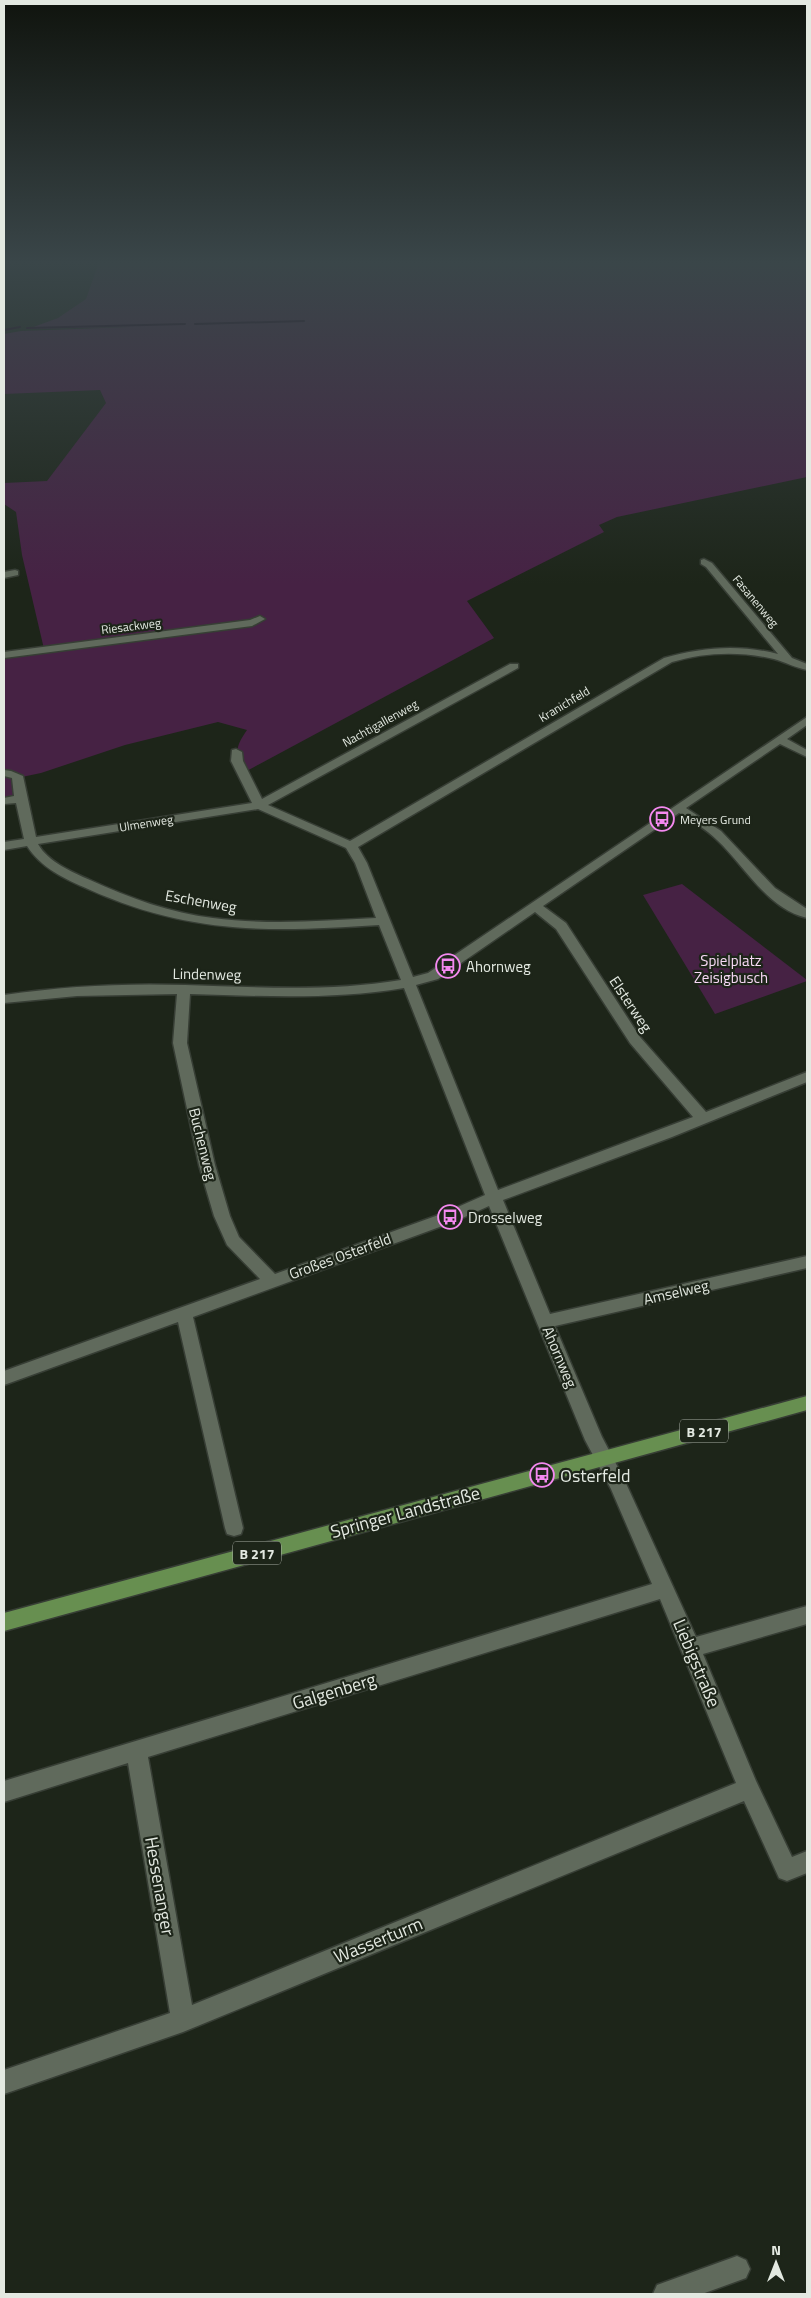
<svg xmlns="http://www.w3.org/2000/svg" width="811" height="2298" viewBox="0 0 811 2298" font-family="'Titillium Web',sans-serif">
	<rect width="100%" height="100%" fill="#1d2519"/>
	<g fill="#462244">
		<path d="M99 262H807V477L617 517 599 525 604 532 467 601 494 638 243 773C236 752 234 749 247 730L218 722 125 745 41 773 17 778 21 799 4 801V655L44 649 22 555 16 512 4 504V483L47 481 106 403 100 390 4 394V334L21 331 129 327 28 329 58 318 86 299Z"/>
		<polygon points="682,884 807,980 807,981 715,1014 643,895"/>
	</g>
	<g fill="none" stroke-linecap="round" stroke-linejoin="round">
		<g stroke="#1d001d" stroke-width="2">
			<polyline points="195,324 304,321"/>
			<polyline points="27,328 185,324"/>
			<polyline points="4,330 20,327"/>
		</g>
		<g stroke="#373e35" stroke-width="3">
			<g id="minor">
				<path d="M704 559 712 563 792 658 807 664V670C796 668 785 662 774 659 740 651 705 652 672 662L358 847 367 863 413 977 428 973 807 717V725L787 739 807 750V757L780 744 686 808 721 831 775 888 807 909V918C767 909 745 866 717 840 706 829 692 821 679 813L543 906 566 923 640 1037 706 1112 807 1072V1082L672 1137 503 1200 550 1314 807 1256V1268L555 1326 602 1437 624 1479 696 1637 807 1606V1624L703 1654 756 1781 792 1857 807 1851V1873L787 1881 779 1878 744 1801 183 2032 4 2094V2070L170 2013 128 1763 4 1802V1781L652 1584 611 1489 585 1440 489 1206 456 1221 193 1317 243 1528 241 1534 234 1536 227 1534 225 1528 178 1322 4 1385V1371L260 1279 227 1245 214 1216 199 1165 173 1043 177 994 77 996 4 1003V995C64 986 125 983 185 985 257 987 329 992 401 980L379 925C271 932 190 935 88 889 65 879 41 868 27 846L4 850V842L24 839 16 803 4 804V798L14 796 12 778 4 776V770L11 771 23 776 36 837 252 803 231 761 232 750 236 749 242 752 243 761 262 799 510 664H518V668L268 805 350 841 664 658C702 647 740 644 778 654L706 567 701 564V560ZM258 809 346 848 355 863 376 918C322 921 267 925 213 918 171 913 129 898 90 880 72 872 48 862 38 844ZM535 912 556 929 630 1043 693 1117 498 1190 416 985 438 979ZM404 988 485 1195 444 1213 275 1274 239 1237 230 1216 215 1165 187 1043 190 994C262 996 333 1000 404 988ZM660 1599 736 1783 192 2005 148 1757Z"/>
				<polygon points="15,570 18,571 18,575 4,578 4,572"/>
				<polygon points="260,616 265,619 252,626 4,658 4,652 250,620"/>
				<polygon points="737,2256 746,2260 750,2269 746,2278 702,2294 653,2294 657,2285"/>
			</g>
		</g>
		<g stroke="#373e35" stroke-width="3">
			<polygon id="primary" points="807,1396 807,1410 4,1631 4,1613"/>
		</g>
		<use href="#minor" fill="#606a5c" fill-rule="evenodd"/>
		<use href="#primary" fill="#678f50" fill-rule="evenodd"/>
	</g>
	<linearGradient id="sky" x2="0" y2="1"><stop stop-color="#10140e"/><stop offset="0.45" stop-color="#3a4649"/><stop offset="1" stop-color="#3a4649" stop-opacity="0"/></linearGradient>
	<rect width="811" height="584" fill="url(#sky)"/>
	<defs>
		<g id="bus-ring" transform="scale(1.25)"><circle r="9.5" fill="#1d2519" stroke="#f489f0" stroke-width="1.5"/><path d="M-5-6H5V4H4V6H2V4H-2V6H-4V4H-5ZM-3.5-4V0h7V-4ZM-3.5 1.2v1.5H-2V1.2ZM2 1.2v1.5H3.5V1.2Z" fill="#f489f0"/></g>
	</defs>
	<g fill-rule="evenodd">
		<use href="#bus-ring" x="662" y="819"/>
		<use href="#bus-ring" x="448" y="966"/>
		<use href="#bus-ring" x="450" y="1217"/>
		<use href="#bus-ring" x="542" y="1475"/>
	</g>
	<g text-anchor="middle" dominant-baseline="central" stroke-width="4.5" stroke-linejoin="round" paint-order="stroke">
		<g font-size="12" fill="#e3e9e1" stroke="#1d2519">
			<text transform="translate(756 601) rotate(50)">Fasanenweg</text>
			<text transform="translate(131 626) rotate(-7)">Riesackweg</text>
			<text transform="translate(564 704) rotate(-31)">Kranichfeld</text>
			<text transform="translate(380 723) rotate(-29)">Nachtigallenweg</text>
			<text transform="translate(146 823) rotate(-9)">Ulmenweg</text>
		</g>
		<g font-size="12" fill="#e3e9e1" stroke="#1d2519" text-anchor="start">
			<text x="680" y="819">Meyers Grund</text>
		</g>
		<g fill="#1d2519" stroke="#a8aea5" stroke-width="1">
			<rect x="680" y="1419.5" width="48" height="23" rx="4"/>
			<rect x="233" y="1541.5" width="48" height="23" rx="4"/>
		</g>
		<g font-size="14" font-weight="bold" fill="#e3e9e1">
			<text x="704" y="1431">B 217</text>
			<text x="257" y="1553">B 217</text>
		</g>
		<g font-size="15" fill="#e3e9e1" stroke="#1d2519">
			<text transform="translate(201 901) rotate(10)">Eschenweg</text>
			<text transform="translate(207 974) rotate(1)">Lindenweg</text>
			<text transform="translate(631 1004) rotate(56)">Elsterweg</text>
			<text transform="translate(203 1144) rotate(76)">Buchenweg</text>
			<text transform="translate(340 1256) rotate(-20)">Großes Osterfeld</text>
			<text transform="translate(676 1292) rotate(-13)">Amselweg</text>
			<text transform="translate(560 1357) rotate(67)">Ahornweg</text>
		</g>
		<g font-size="15" fill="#f8d9f6" stroke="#1d2519">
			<text x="731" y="960">Spielplatz<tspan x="731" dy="17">Zeisigbusch</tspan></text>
		</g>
		<g font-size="15" fill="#e3e9e1" stroke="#1d2519" text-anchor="start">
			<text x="466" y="966">Ahornweg</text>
			<text x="468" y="1217">Drosselweg</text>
		</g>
		<g font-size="18" fill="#e3e9e1" stroke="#1d2519" text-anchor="start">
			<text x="560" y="1475">Osterfeld</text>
		</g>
		<g font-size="18" fill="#e3e9e1" stroke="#1d2519">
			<text transform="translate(405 1512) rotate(-15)">Springer Landstraße</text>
			<text transform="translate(697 1663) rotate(67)">Liebigstraße</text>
			<text transform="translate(334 1691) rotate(-17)">Galgenberg</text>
			<text transform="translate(160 1886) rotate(80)">Hessenanger</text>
			<text transform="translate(378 1940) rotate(-22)">Wasserturm</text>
		</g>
	</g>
	<rect width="811" height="2298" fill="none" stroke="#e3e9e1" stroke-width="10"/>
	<g transform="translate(776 2263)" stroke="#1d2519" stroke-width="4" paint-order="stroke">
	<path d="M0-4L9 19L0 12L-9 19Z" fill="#e3e9e1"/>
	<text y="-8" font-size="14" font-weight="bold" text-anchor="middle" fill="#e3e9e1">N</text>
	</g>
</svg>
